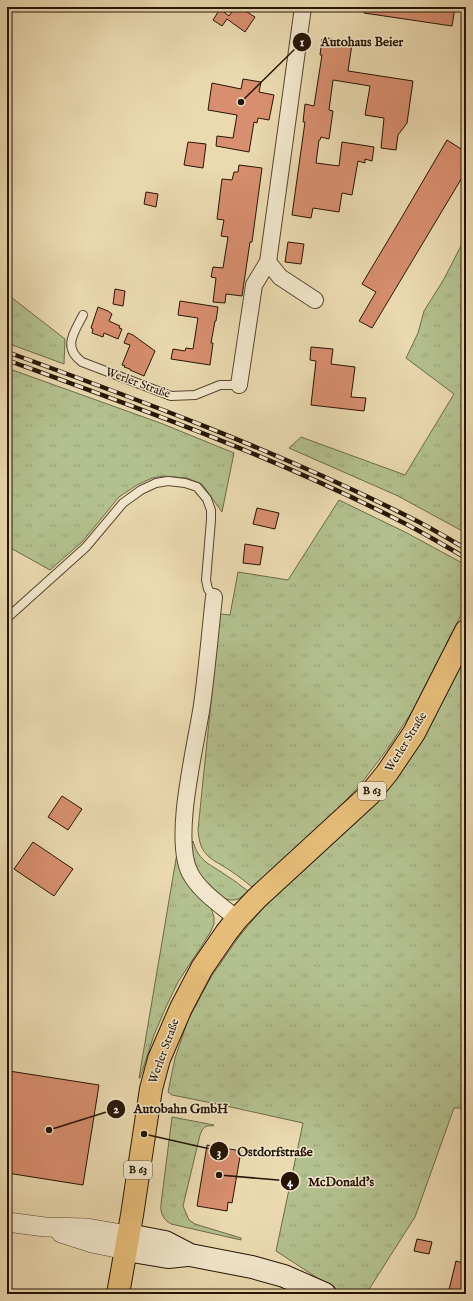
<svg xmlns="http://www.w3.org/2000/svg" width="473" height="1301" viewBox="0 0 473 1301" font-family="'IM FELL English',serif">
	<defs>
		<pattern id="grass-tufts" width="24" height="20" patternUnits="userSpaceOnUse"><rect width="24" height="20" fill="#b3c18e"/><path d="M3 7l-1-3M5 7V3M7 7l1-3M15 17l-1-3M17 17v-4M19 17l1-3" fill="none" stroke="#9aa579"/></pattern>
	</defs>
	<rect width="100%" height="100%" fill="#ebdab0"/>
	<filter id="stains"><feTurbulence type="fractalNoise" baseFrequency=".005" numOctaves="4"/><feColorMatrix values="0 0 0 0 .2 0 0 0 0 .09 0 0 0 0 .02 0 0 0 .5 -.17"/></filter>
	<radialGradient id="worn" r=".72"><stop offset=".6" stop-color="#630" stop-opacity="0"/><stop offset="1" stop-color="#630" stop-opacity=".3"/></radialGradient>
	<g fill="url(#grass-tufts)" stroke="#6c6b49">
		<polygon points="466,236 466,533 398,496 289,448 301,437 405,475 454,394 406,358 418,333 424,311 444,279"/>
		<polygon points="7,294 65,339 64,364 7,343"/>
		<polygon points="7,368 163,424 234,453 222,512 202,484 187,478 164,476 152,478 137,485 119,497 82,542 50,570 7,546"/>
		<path d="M339 500 405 532 466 565V605L413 710 389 747 360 785 310 839 252 887C245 881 238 876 231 871 211 858 200 857 198 830L220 614 230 615 238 572 288 580Z"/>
		<polygon points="466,646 466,1108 454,1108 415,1217 366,1294 342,1294 276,1251 303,1123 217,1104 172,1095 168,1092 175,1058 188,1020 211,977 238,938 271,898 320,850"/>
		<path d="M193 841C199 863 211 864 227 876 234 880 241 886 248 891 245 894 242 897 238 899 221 906 199 878 195 865 192 857 192 850 191 843Z"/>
		<polygon points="177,853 193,891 211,908 214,917 214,924 210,933 178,982 166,1007 154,1035 140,1078 139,1078"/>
		<path d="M172 1117 214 1125 213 1126C205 1125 203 1127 200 1135L183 1206 189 1220 195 1224 241 1238V1240L171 1224C163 1219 160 1213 161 1204Z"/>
	</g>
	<g fill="#d88f6f" stroke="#261504">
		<polygon points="235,7 239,7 255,17 245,32 227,19 222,26 213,20 220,9 229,16"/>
		<polygon points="365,7 455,7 452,26 364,13"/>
		<polygon points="328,38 352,44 348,71 413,81 407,123 398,135 396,150 381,148 384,118 365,115 370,86 333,80 329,110 333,111 329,139 321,137 320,140 319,140 316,163 339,166 342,142 374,147 372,161 365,159 365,163 358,161 352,195 342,193 339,212 313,208 311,218 292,215 305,122 303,122 305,104 314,106 322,55 320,55 322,39 328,40"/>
		<polygon points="243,79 261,82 259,92 274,95 269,120 258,118 257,123 254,122 249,152 216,146 217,136 233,138 237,115 208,110 212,83 241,89"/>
		<polygon points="447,140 466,152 466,171 372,328 359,321 376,292 362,284 399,222"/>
		<polygon points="188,142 206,144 203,168 184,165"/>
		<polygon points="239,165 262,168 252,242 250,242 242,296 226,294 225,303 213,302 216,278 211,277 213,267 223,268 228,237 221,236 224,220 217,219 222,179 232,180 234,172 238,172"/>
		<polygon points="146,192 158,194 156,207 144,204"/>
		<polygon points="288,242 304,244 301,264 285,262"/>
		<polygon points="115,289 125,291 123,306 113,304"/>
		<polygon points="180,301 218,307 216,321 215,321 211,343 213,343 210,365 171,359 173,349 185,351 186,348 193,349 198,318 178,315"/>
		<polygon points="98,307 108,311 112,314 109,321 120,326 119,328 122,329 118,339 104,333 103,337 92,333 93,329 91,328"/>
		<polygon points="128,333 133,335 155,351 144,376 130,370 130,369 124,367 125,366 122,365 130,345 124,343"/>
		<polygon points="311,347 333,349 331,364 355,367 351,397 366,398 364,411 311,405 316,361 310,360"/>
		<polygon points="257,508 279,513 275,529 253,524"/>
		<polygon points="245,544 263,547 260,565 243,563"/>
		<polygon points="62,796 82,809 68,830 48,817"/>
		<polygon points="33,842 73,869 54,896 14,869"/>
		<polygon points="9,1071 99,1085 83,1185 7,1173 7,1087"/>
		<polygon points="207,1145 241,1151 232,1203 228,1202 227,1211 197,1206"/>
		<polygon points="417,1239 432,1242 429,1254 414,1251"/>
		<polygon points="456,1261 466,1264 466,1283 464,1294 448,1294"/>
	</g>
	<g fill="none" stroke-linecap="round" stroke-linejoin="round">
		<g stroke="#57462f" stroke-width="10">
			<g id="service">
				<path d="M83 315C74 333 62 347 82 362L171 396 195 395 220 385H239"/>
				<polyline points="7,618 86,547 123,503 141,490 156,483 168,481 185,483 197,487 207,499 211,510 211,520 206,580 208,589 214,597"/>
			</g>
		</g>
		<g stroke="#57462f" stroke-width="18">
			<g id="minor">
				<polyline points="268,262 280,277 315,300"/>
				<polyline points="239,385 254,285 268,262 303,7"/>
				<path d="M214 597C210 633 207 669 202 705 196 746 172 838 190 873 200 892 221 905 237 919"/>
			</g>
		</g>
		<g stroke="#57462f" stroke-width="20">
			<g id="tertiary">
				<polyline points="7,1222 45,1227 87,1228 128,1235"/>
				<polyline points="61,1233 92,1243 126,1250"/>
			</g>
		</g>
		<g stroke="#261504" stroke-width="24">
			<g id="secondary">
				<polyline points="128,1235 165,1242 190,1255 252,1267 284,1276 325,1294"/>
				<polyline points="126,1250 168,1257 187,1255"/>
			</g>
		</g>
		<g stroke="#261504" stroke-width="24">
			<polyline id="primary" points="118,1294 132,1215 151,1089 159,1059 181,1008 202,968 226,933 237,919 257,898 369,795 387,773 414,733 466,631"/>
		</g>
		<use href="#service" stroke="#f2e7cc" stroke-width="8"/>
		<use href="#minor" stroke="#f2e7cc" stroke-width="16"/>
		<use href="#tertiary" stroke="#f2e7cc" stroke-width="19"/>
		<use href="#secondary" stroke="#f2e7cc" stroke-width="22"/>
		<use href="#primary" stroke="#e6bd78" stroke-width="22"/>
		<g stroke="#261504" stroke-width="4.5">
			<g id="rail">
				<path d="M7 352C142 401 277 451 405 515 426 525 446 537 466 549"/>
				<path d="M7 360C141 409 275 457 402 522 424 533 445 546 466 558"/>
			</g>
		</g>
		<use href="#rail" stroke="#f2e7cc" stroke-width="3" stroke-dasharray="9" stroke-linecap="butt"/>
	</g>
	<g text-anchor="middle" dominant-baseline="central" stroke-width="3" stroke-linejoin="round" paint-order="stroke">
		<g fill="#f2e7cc" stroke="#635440" stroke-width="1">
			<rect x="358" y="782" width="28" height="18" rx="3"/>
			<rect x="124" y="1161" width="28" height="18" rx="3"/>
		</g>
		<g font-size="11" font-weight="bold" fill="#261504">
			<text x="372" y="791">B 63</text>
			<text x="138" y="1170">B 63</text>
		</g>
		<g font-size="12" fill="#261504" stroke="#f2e7cc">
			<text transform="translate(138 383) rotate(20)">Werler Straße</text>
			<text transform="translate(406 742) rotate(-58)">Werler Straße</text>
			<text transform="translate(164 1051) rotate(-70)">Werler Straße</text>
		</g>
	</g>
	<path fill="none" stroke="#261504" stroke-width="1.5" d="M241 102L302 42M49 1130L116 1109M144 1134L219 1151M219 1175L290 1181"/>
	<g fill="#261504" stroke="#f2e7cc" stroke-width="1.5">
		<circle cx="241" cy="102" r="4"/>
		<circle cx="49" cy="1130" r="4"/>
		<circle cx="144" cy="1134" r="4"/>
		<circle cx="219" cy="1175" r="4"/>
		<circle cx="302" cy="42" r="10"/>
		<circle cx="116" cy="1109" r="10"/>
		<circle cx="219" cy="1151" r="10"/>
		<circle cx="290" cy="1181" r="10"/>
	</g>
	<g font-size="12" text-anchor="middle" font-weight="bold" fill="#fff">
		<text x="302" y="46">1</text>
		<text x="116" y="1113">2</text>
		<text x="219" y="1156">3</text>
		<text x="290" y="1186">4</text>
	</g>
	<g font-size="13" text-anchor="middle" font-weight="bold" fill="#261504" stroke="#f2e7cc" stroke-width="3" stroke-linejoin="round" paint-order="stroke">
		<text x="362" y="46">Autohaus Beier</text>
		<text x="181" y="1113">Autobahn GmbH</text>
		<text x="275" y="1156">Ostdorfstraße</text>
		<text x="341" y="1186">McDonald's</text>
	</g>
	<rect width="473" height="1301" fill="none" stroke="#ebdab0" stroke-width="24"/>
	<rect x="8" y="8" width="457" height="1285" fill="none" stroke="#261504" stroke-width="2"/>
	<rect x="12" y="12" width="449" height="1277" fill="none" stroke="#261504"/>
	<rect width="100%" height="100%" filter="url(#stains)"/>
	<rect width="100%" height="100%" fill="url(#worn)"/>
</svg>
